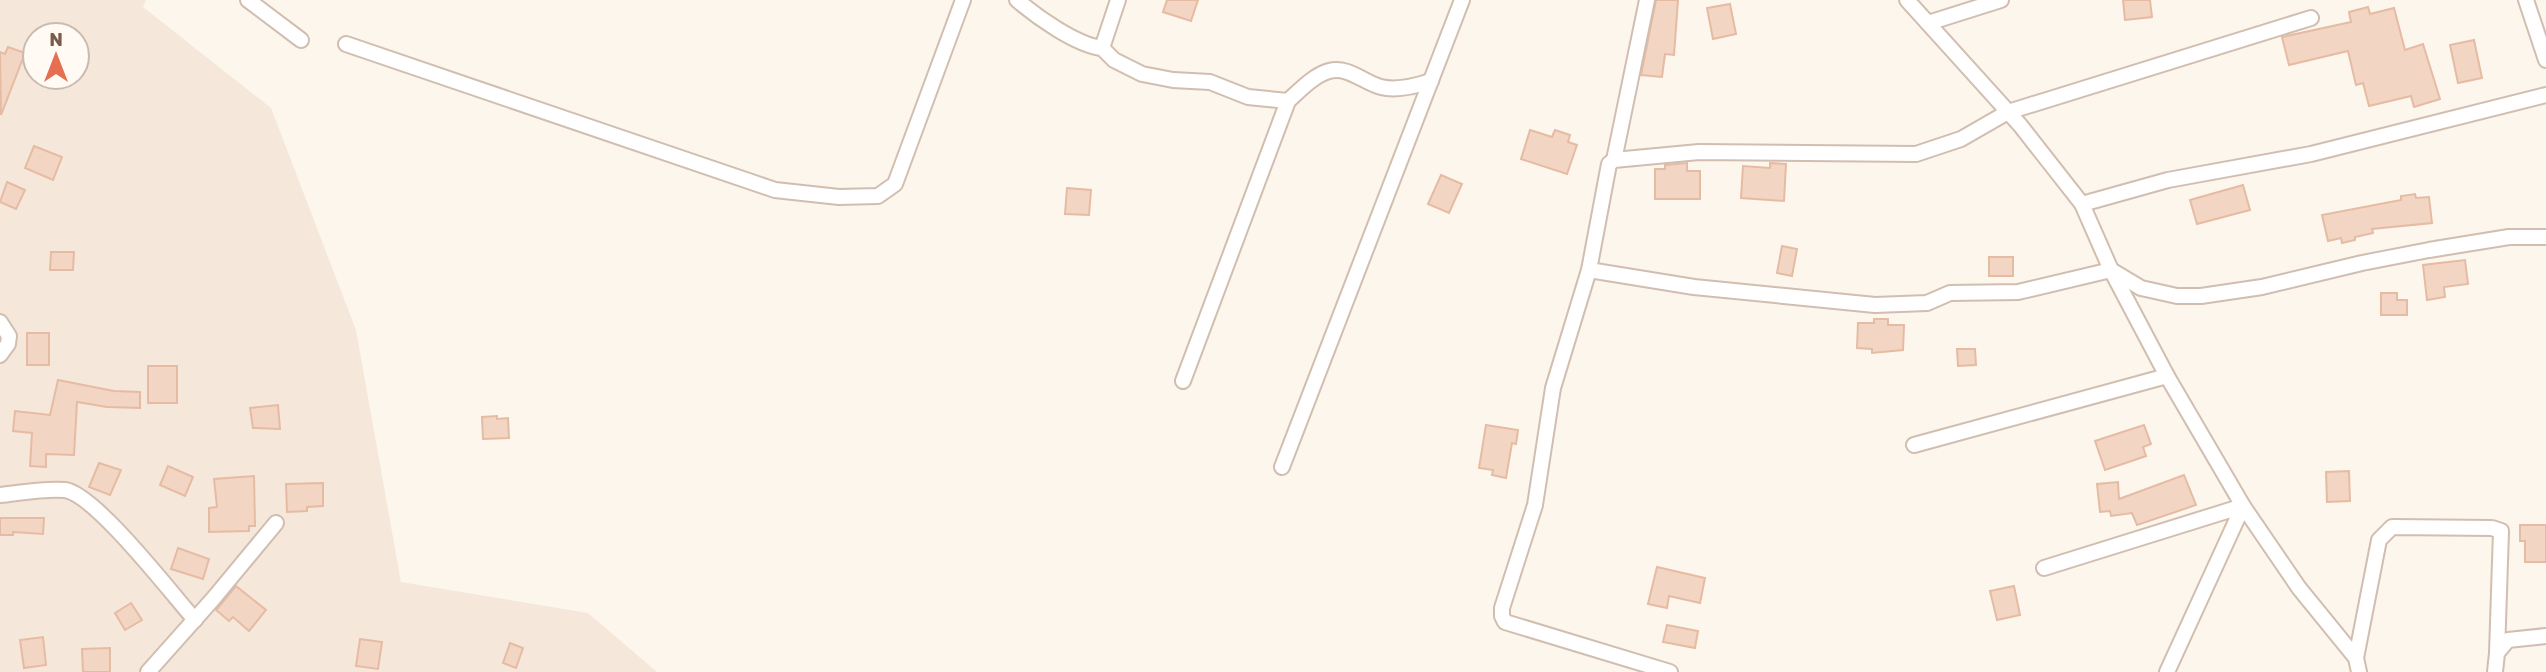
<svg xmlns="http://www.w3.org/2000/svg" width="2546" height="672" viewBox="0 0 2546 672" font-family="Rubik,sans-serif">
	<rect width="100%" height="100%" fill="#fdf6ec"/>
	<path fill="#f5e8da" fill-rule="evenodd" d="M0 0H146L143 7 271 108 356 330 401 582 588 613 657 672H0ZM35 35H77V77H35Z"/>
	<g fill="#f3d5c3" stroke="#e6bba3" stroke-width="2">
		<polygon points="1167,0 1198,0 1191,21 1163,12"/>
		<polygon points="1656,0 1678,0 1674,55 1665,54 1662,77 1641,75"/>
		<polygon points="2123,0 2150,0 2152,17 2125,20"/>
		<polygon points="1730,4 1736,34 1713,39 1707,8"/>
		<polygon points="2368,7 2370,14 2394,8 2405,50 2423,44 2440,99 2414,107 2411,96 2369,106 2363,83 2356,85 2348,51 2289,65 2282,37 2351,22 2349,12"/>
		<polygon points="2474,40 2482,78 2458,83 2450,45"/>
		<polygon points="8,47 25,53 1,115 0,52 5,54"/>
		<polygon points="1530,130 1552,137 1555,130 1570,135 1568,142 1577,145 1567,174 1521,159"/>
		<polygon points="34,146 62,157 53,180 25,168"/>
		<polygon points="1687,163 1687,171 1700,171 1700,199 1655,199 1655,169 1665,169 1665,165"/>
		<polygon points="1770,163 1786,164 1784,201 1741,198 1743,166 1770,168"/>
		<polygon points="1441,175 1462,184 1449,213 1428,204"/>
		<polygon points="7,182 25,190 16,209 0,202"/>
		<polygon points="2243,185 2250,210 2197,224 2190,200"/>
		<polygon points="1067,188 1091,190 1089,215 1065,214"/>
		<polygon points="2415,194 2416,198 2429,197 2432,223 2372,229 2373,233 2355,237 2355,240 2342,243 2341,238 2328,241 2322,215 2401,200 2401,196"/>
		<polygon points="1782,246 1797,249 1792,276 1777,273"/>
		<polygon points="51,252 74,252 73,270 50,270"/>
		<rect x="1989" y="257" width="24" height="19"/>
		<polygon points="2465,260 2468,284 2444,287 2445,297 2427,300 2423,265"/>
		<polygon points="2381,293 2397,293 2397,300 2407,300 2407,315 2381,315"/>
		<polygon points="1874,319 1888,319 1888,325 1904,325 1903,350 1872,353 1872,349 1857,348 1858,323 1874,323"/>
		<rect x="27" y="333" width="22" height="32"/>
		<polygon points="1957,349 1975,349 1976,365 1958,366"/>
		<rect x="148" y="366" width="29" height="37"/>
		<polygon points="58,380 114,391 140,392 140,408 107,407 77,402 74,455 46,454 46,467 30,466 32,433 13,431 15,411 50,415"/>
		<polygon points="278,405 280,429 253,428 250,408"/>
		<polygon points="497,416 497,419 508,418 509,438 483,439 482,417"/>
		<polygon points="1486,425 1518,430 1516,444 1512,443 1506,478 1492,475 1493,470 1479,468"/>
		<polygon points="2144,425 2151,444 2143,447 2146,456 2105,470 2095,441"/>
		<polygon points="99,463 121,470 110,495 89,487"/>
		<polygon points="168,466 193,477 185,496 160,485"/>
		<polygon points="2349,471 2350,501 2327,502 2326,472"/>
		<polygon points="2184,475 2196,505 2137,525 2132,513 2111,516 2110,511 2100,512 2097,484 2118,482 2119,499"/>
		<polygon points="254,476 255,526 249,526 249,531 209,532 209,508 217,507 214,479"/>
		<polygon points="323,483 323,506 307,507 307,511 287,512 286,484"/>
		<polygon points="0,518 44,518 43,534 13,532 13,535 0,535"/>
		<polygon points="2520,525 2546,525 2546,562 2525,562 2525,541 2520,541"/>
		<polygon points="178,548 209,559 203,579 171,569"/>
		<polygon points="1657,567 1705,578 1700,603 1669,596 1667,608 1648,604"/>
		<polygon points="236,586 266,610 249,631 233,617 229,621 216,610"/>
		<polygon points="2014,586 2020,615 1997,620 1990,591"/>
		<polygon points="131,603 142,620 125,630 115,613"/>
		<polygon points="1667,625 1698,631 1695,648 1663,642"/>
		<polygon points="43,637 46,665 24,668 20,640"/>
		<polygon points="360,639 382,642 378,669 356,666"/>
		<polygon points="510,643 523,648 516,668 503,663"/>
		<polygon points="110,648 110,672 83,672 82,649"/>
	</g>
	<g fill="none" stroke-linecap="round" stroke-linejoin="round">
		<g stroke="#d1beb0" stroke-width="18">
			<g id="minor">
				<polyline points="248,0 301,40"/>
				<path d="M1017 0C1037 17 1076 45 1102 48L1118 0"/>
				<polyline points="1907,0 2020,125 2082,204 2111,270 2167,376 2243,506 2299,588 2356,658 2359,672"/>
				<polyline points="2526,0 2546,60"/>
				<polyline points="1928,23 2001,0"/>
				<polyline points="346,44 775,190 839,197 878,196 895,184 963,0"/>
				<path d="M1102 48 1114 60 1142 74 1173 80 1210 82 1248 97 1288 101C1299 91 1314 75 1329 71 1349 66 1364 83 1381 87 1397 91 1416 86 1431 81"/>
				<polyline points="1614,160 1647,0"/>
				<polyline points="2082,204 2168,180 2311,154 2546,95"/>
				<polyline points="1589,270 1694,287 1875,305 1927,303 1950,293 2018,292 2111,270 2141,288 2177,296 2201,296 2262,287 2362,263 2429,250 2509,237 2546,237"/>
				<polyline points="0,322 9,336 8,344 0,355"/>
				<polyline points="1183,381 1288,101"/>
				<polyline points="1914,445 2167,376"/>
				<polyline points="1282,467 1462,0"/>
				<path d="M0 495C21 493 44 488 65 490 95 494 172 594 195 620"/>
				<polyline points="2044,568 2243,506 2167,672"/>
				<polyline points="2356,658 2379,540 2392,527 2492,528 2501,531 2497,653"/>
				<polyline points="148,672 213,599 276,523"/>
				<polyline points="1670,672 1505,622 1502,616 1502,608 1535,505 1553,388 1589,270 1609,164 1614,160 1699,152 1916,154 1961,139 2008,112 2311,18"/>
				<polyline points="2495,672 2497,653 2508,640 2546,636"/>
			</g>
		</g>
		<use href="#minor" stroke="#fff" stroke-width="14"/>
	</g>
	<g transform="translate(56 56)"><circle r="33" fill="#fffaf3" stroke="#cabbb1" stroke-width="2"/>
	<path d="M0-5L12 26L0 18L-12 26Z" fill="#e76f51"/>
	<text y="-10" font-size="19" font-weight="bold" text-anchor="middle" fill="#7a5c4d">N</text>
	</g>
</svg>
